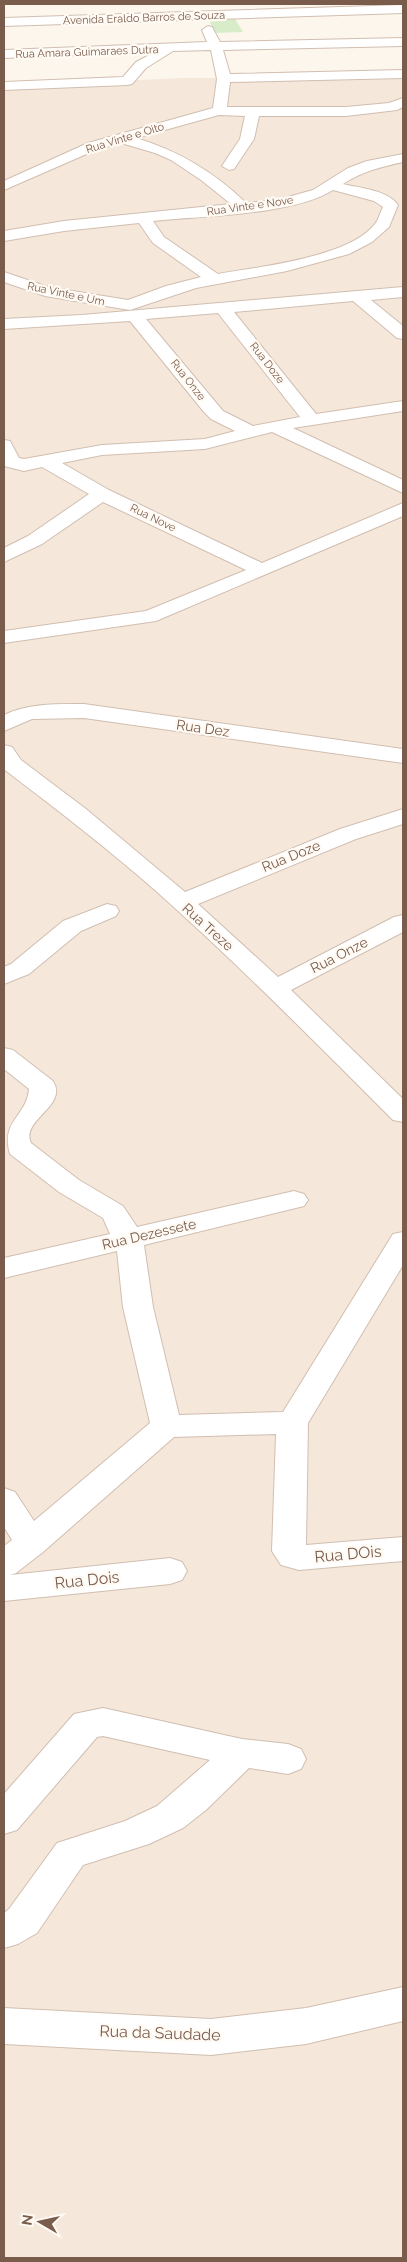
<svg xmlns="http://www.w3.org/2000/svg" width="407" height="2262" viewBox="0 0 407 2262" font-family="Raleway,sans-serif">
	<rect width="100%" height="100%" fill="#fdf6ec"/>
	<polygon fill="#f5e8da" points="403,72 403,2258 4,2258 4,86 182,78 225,78"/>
	<polygon fill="#d8ecc9" points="235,19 243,32 215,33 209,20"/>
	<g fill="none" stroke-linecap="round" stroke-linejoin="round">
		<g stroke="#d1beb0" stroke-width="2">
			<g id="minor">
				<polygon points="403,5 403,13 4,26 4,18"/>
				<path d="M208 26 212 27 220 42 403 38V46L223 50 230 74 403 70V78L230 82 227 107H346L389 103 403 98V107L397 110 346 116H259L254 139 234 169 229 170 222 166 240 139 245 116 219 115 136 138C179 151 214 172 246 203L277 200 313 190 348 168 367 161 403 154V162C381 167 363 171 343 184 359 188 388 190 398 205L389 227 372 242 349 254 287 271 196 288 130 310 45 296 4 282V272L48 287 128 300 166 286 201 277 153 243 139 223 64 231 4 241V231L64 221 231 204 201 180 171 160 155 153 121 143 98 149 4 190V181L88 143 213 108 217 79 211 50 173 51 146 68 132 84 127 85 4 90V82L123 77 136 62 155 52 4 58V50L207 42 202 30ZM333 190 374 201 383 207C381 211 379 217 377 221 355 257 257 267 218 274L164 237 153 221C202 216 294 215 333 190Z"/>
				<path d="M403 287V297L371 300 403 326V339L397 338 353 301 234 312 316 414 403 401V411L293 428 403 480V493L272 432 205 449 102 455 62 463 109 490 262 563 403 503V516L156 621 4 643V631L146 611 246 570 103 502 42 544 4 562V548L28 536 89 494 42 467 24 471 4 466V440L10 441 19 458 24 459 102 445 205 439 235 431 211 419 204 412 130 321 4 329V319L82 315ZM218 313 300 417 253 426 223 411 146 319Z"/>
				<path d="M84 704 403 749V763L84 718 32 719 4 731V715C29 703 57 704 84 704Z"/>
				<path d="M4 745 12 747 21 760 86 809 185 892 340 829 403 809V824L356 839 198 904 278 977 394 917 403 915V932L291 990 403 1099V1122L393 1120C315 1042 238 964 156 891 107 848 56 809 5 770Z"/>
				<polygon points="107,904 116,906 119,911 116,916 81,931 29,974 4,984 4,967 11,964 63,921"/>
				<path d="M4 1048 13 1050 53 1081C69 1106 20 1120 31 1143L79 1180 123 1206 137 1227 294 1191 304 1194 308 1200 304 1206 144 1245 153 1307 179 1415 283 1412 393 1234 403 1232V1265L308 1423 306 1545 403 1537V1561L299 1570 281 1565 272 1551 276 1434 174 1437 43 1552 16 1573 10 1575 170 1558 182 1562 187 1571 182 1580 170 1584 4 1601V1546L12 1540 4 1527V1488L15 1492 34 1521 150 1423 123 1307 117 1251 4 1278V1258L110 1234 103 1218 59 1192 10 1154C0 1121 27 1116 29 1089L4 1069Z"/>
				<polygon points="103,1708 242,1739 288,1744 301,1749 306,1759 301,1769 288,1774 249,1768 206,1810 183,1828 149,1844 83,1865 37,1933 18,1944 4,1948 4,1913 9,1909 57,1843 125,1821 157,1806 210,1760 103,1736 97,1737 17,1830 4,1834 4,1794 74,1714"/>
				<polygon points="403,1987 403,2021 306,2044 211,2055 4,2044 4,2008 211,2019 306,2008"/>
			</g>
		</g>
		<use href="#minor" fill="#fff" fill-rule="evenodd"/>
	</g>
	<g text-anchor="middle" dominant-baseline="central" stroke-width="4.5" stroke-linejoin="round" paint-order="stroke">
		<g font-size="11" fill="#7a5c4d" stroke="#fffaf3">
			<text transform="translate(144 18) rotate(-2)">Avenida Eraldo Barros de Souza</text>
			<text transform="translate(87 52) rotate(-2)">Rua Amara Guimaraes Dutra</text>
			<text transform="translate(125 138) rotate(-17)">Rua Vinte e Oito</text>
			<text transform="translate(250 206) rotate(-8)">Rua Vinte e Nove</text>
			<text transform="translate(66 294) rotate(12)">Rua Vinte e Um</text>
			<text transform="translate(267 363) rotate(52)">Rua Doze</text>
			<text transform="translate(188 380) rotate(52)">Rua Onze</text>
			<text transform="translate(153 518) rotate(26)">Rua Nove</text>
		</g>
		<g font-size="14" fill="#7a5c4d" stroke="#fffaf3">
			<text transform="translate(203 728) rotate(8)">Rua Dez</text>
			<text transform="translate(291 856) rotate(-22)">Rua Doze</text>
			<text transform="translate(208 927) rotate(42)">Rua Treze</text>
			<text transform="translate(339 955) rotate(-27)">Rua Onze</text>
			<text transform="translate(149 1234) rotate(-13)">Rua Dezessete</text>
		</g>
		<g font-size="16" fill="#7a5c4d" stroke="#fffaf3">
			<text transform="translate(348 1554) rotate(-5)">Rua DOis</text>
			<text transform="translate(87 1580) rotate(-6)">Rua Dois</text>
			<text transform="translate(160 2033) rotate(2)">Rua da Saudade</text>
		</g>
	</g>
	<rect width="407" height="2262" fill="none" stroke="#7a5c4d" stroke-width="10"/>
	<g transform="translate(40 2222) rotate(279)" stroke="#fffaf3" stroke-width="4" paint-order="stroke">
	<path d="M0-4L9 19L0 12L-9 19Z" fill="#7a5c4d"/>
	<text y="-8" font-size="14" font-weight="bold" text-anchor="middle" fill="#7a5c4d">N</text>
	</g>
</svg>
